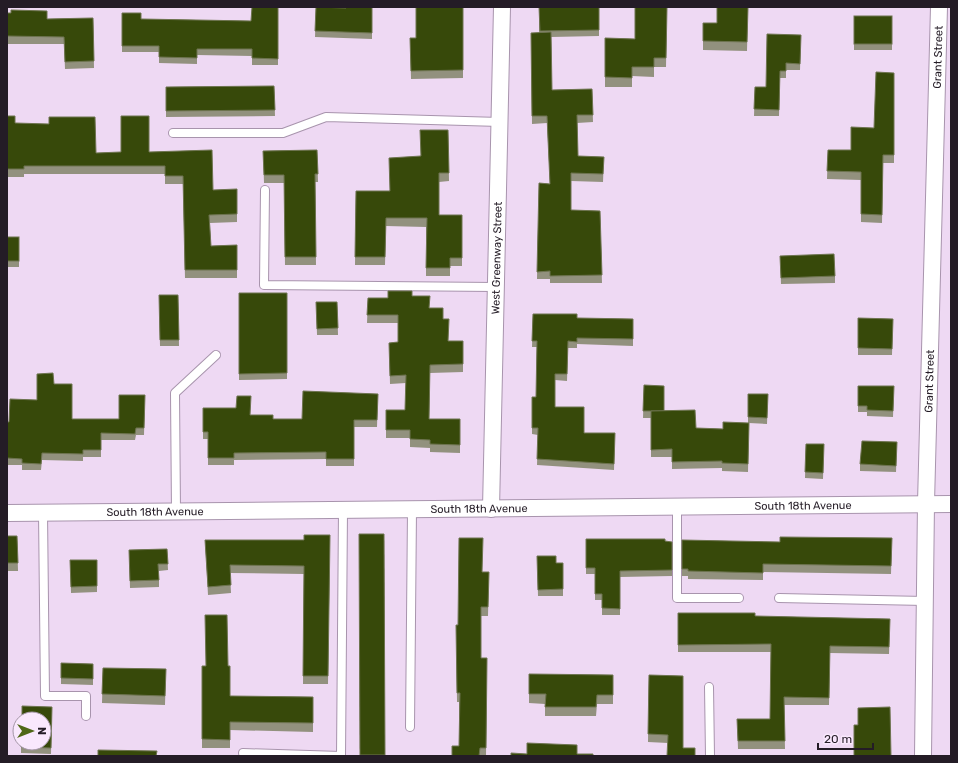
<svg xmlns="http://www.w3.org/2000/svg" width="958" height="763" viewBox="0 0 958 763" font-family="Rubik,sans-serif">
	<rect width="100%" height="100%" fill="#eed9f3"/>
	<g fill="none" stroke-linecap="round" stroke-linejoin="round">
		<g stroke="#a894ad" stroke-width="10">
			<g id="service">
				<polyline points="173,133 283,133 326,117 500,122"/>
				<polyline points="265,190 264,285 496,287"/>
				<polyline points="677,506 677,598 739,598"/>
				<polyline points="176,511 175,393 216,355"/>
				<polyline points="43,512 45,696 86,696 86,716"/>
				<polyline points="779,598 925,601"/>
				<polyline points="709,687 710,756"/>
				<polyline points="410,727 412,510"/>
				<polyline points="243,753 341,756 343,510"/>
			</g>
		</g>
		<g stroke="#a894ad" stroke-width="18">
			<g id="minor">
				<path id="s1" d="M491 509 502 7"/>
				<path id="s2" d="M7 513 951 504"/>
				<path id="s3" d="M923 756 926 503 939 7"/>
			</g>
		</g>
		<use href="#service" stroke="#fff" stroke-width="8"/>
		<use href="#minor" stroke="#fff" stroke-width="16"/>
	</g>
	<g fill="#92917e">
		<polygon points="278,7 278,65 252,65 252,56 197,55 197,64 159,63 159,52 122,52 122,13 141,19 251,21"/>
		<polygon points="316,7 346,8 372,7 372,39 315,37"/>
		<polygon points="463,7 463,78 411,79 410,38 416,38"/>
		<polygon points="539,7 599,7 599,36 551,37 552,90 592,89 593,122 577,123 578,156 604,157 603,182 571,181 571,210 600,211 602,283 550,283 550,279 537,279 539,183 550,184 547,123 532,124 531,33 539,33"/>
		<polygon points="667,7 666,67 654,67 654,77 632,76 632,87 605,87 605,38 635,39"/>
		<polygon points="748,7 747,51 703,50 703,23 717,23"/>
		<polygon points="7,13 47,19 93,18 94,68 65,69 64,44 7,44"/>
		<rect x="854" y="16" width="38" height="34"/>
		<polygon points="801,35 800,70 786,70 786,78 780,78 779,116 754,116 755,87 766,87"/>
		<polygon points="894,73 894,163 883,163 882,223 861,222 861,180 827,179 828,150 851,150 874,128"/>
		<polygon points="274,86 275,116 166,117 166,87"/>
		<polygon points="7,116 15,123 96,153 149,152 213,190 237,214 237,222 210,223 211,246 237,245 237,278 185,278 183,184 165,184 165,174 24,174 24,177 7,177"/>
		<polygon points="448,130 449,181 439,182 439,215 462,215 462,266 450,266 450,276 426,276 426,227 386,226 385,265 355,265 356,191 389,191 420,156"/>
		<polygon points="317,150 318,182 315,182 316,265 285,265 284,183 264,183 263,151"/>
		<rect x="7" y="237" width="12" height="30"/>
		<polygon points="780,256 835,276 835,283 781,284"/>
		<polygon points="239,293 287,293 287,379 239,380"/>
		<polygon points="159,295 178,295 179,346 160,346"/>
		<polygon points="412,296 443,319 448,341 463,341 463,372 430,373 429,419 460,419 460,453 430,452 430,448 410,447 410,438 386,438 386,410 405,410 406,383 390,384 389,343 398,342 398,323 367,323 368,298 388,298"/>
		<polygon points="316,302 337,302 338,335 317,335"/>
		<polygon points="533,314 577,318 633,319 633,346 577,344 577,348 568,348 567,381 555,380 555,407 584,433 615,433 614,470 537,465 538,435 532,434 532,428 536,397 537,347 532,347"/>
		<polygon points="858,318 893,319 892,355 858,355"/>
		<polygon points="54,384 72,419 119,419 145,395 144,435 136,435 135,440 101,440 101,457 83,457 83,461 42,460 41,470 22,470 22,465 7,465 7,422 9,422 37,400"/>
		<polygon points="644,385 664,411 696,428 723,429 748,423 748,394 768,394 767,424 749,423 748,472 722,471 722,468 672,469 672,457 651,457 651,418 643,418"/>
		<polygon points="858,386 894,386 893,417 867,416 867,412 858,412"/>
		<polygon points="378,394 377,427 354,427 354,466 326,466 326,459 234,460 234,465 208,465 208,439 203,439 203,408 250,415 273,419 302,419"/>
		<polygon points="897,442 896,472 860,471 860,464"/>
		<polygon points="806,444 824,444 823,479 805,478"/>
		<polygon points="359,534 384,534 385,756 360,756"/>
		<polygon points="330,535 328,684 303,684 304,574 230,573 231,593 208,595 205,540 304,540"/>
		<polygon points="7,536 17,536 18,571 7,571"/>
		<polygon points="892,538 891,574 763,572 763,580 688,579 688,576 682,576 682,540 780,542"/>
		<polygon points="586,539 672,542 672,576 620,577 620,615 602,615 602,600 595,600 595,574 586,574"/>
		<polygon points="167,549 168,570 159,571 159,587 130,588 129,550"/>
		<polygon points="537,556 556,563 563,563 563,596 538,596"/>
		<polygon points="70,560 97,560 97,592 71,593"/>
		<polygon points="482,572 489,572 488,616 481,616 481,658 487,658 486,756 452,756 459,746 459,702 457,702 456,625 458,625"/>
		<polygon points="678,613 755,616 890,619 889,654 830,653 829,705 784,705 785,749 738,749 737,719 770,719 771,652 678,652"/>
		<polygon points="61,663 93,664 93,685 61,684"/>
		<polygon points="202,666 228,666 230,696 313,697 313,732 230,730 230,748 202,748"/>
		<polygon points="103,668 166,669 165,705 102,703"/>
		<polygon points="529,674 613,675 613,704 597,704 596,716 545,716 545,704 529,703"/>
		<polygon points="649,675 683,676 668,743 648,742"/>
		<polygon points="52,707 51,754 21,753 21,743"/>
	</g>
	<g fill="#37490a" stroke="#6e7450">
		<polygon points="252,7 278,7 278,59 252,58 252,49 197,49 197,58 159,57 159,46 122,46 122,13 141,13 141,19 251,21"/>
		<polygon points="316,7 346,8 346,7 372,7 372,33 315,31"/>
		<polygon points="416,7 463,7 463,70 411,71 410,38 416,38"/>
		<polygon points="539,7 599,7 599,30 540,31"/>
		<polygon points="635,7 667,7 666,58 654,58 654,67 632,67 632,78 605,77 605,38 635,39"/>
		<polygon points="717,7 748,7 747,42 703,41 703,23 717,23"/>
		<polygon points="11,10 47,11 47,19 93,18 94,61 65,62 64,37 7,36 7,13 11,13"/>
		<rect x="854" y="16" width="38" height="28"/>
		<polygon points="551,32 552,90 592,89 593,115 577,115 578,156 604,157 603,174 571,173 571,210 600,211 602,275 550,276 550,271 537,272 539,183 550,184 547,116 532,116 531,33"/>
		<polygon points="767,34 801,35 800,64 786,63 786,71 780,71 779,110 754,109 755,87 766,87"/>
		<polygon points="876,72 894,73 894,155 883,155 882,215 861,214 861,172 827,171 828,150 851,150 851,127 874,128"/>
		<polygon points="274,86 275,110 166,111 166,87"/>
		<polygon points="7,116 15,116 15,123 49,124 49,117 95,117 96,153 121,152 121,116 149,116 149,152 212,150 213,190 237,189 237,214 209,215 211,246 237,245 237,270 185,270 183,176 165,176 165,166 24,166 24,169 7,169"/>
		<polygon points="420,130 448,130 449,173 439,173 439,215 462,215 462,258 450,258 450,268 426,268 427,218 386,218 385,257 355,257 356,191 390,191 389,158 421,156"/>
		<polygon points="317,150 318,174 315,174 316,257 285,257 284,175 264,175 263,151"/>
		<rect x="7" y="237" width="12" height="24"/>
		<polygon points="834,254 835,276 781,278 780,256"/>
		<polygon points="388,291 412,291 412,296 430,296 429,308 443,308 443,319 449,319 448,341 463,341 463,364 430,365 429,419 460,419 460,445 430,444 430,440 410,439 410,430 386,430 386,410 405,410 406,375 390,376 389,343 398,342 398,315 367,315 368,298 388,298"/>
		<polygon points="239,293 287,293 287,373 239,374"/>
		<polygon points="159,295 178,295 179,340 160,340"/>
		<polygon points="316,302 337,302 338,328 317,329"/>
		<polygon points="533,314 577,314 577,318 633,319 633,339 577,338 577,342 568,341 567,374 555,374 555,407 584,407 584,433 615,433 614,464 537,459 538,428 532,428 532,397 536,397 537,341 532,341"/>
		<polygon points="858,318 893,319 892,349 858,348"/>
		<polygon points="53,373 54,384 72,384 72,419 119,419 119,395 145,395 144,428 136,428 135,434 101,433 101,450 83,450 83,454 42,453 41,464 22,463 22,459 7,458 7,422 9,422 10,399 37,400 37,374"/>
		<polygon points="644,385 664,386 664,411 643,411"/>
		<polygon points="858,386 894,386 893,411 867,410 867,406 858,406"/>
		<polygon points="303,391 378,394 377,420 354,420 354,459 326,459 326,452 234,453 234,458 208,458 208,432 203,432 203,408 236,408 237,396 251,396 250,415 273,415 273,419 302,419"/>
		<polygon points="748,394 768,394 767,418 748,417"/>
		<polygon points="695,410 696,428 723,429 723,422 749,423 748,464 722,463 722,461 672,462 672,449 651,450 651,411"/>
		<polygon points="862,441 897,442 896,466 860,464"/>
		<polygon points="806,444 824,444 823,473 805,472"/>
		<polygon points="359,534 384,534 385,755 360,755"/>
		<polygon points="304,535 330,535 328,676 303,676 304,566 230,565 231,585 208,587 205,540 304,540"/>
		<polygon points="7,536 17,536 18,563 7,563"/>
		<polygon points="780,537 892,538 891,566 763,564 763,573 688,571 688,569 682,569 682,540 780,542"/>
		<polygon points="459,538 483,538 482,572 489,572 488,607 481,607 481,658 487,658 486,748 480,748 479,756 452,756 452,746 459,746 460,693 457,693 456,625 458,625"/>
		<polygon points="586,539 665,539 665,541 672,542 672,570 620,571 620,609 602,608 602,594 595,594 595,568 586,568"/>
		<polygon points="167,549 168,564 158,564 159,580 130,581 129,550"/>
		<polygon points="537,556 556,556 556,563 563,563 563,589 538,590"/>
		<polygon points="70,560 97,560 97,586 71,587"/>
		<polygon points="678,613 755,613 755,616 890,619 889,647 830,646 829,698 784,697 785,741 738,741 737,719 770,719 771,644 678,645"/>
		<polygon points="205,615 227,615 228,666 230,666 230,696 313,697 313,723 230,722 230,740 202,739 202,666 206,666"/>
		<polygon points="61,663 93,664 93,679 61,678"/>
		<polygon points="103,668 166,669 165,696 102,694"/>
		<polygon points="529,674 613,675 613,695 597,695 596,707 545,707 546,694 529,694"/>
		<polygon points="649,675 683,676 683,748 695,748 695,756 667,756 668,735 648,734"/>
		<polygon points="22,706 52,707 51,748 21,747 21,743 44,743 44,719 22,719"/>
		<polygon points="890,707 891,756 854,756 854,725 858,725 858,708"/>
		<polygon points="527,743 577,745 577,754 593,754 593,756 511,756 511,753 527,754"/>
		<polygon points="98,750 157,751 156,756 98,756"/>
	</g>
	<g text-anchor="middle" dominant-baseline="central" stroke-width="4" stroke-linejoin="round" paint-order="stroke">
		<g font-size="11" fill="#241c26" stroke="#f9e8fd">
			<text stroke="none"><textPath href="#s3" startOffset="699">Grant Street</textPath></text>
			<text stroke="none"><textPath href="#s1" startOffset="251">West Greenway Street</textPath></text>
			<text stroke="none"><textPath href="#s3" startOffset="375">Grant Street</textPath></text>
			<text stroke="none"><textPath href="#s2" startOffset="796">South 18th Avenue</textPath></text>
			<text stroke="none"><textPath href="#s2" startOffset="472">South 18th Avenue</textPath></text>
			<text stroke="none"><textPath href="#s2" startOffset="148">South 18th Avenue</textPath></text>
		</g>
	</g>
	<rect width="958" height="763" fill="none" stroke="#241c26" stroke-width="16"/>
	<g transform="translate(32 731) rotate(90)"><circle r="19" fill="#f9e8fd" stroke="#a496a7"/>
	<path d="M0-3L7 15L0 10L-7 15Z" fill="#4f6717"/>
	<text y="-6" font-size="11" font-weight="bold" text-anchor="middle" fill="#241c26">N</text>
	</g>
	<path d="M818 743v6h55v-6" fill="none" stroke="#241c26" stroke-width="2"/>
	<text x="824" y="743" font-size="12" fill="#241c26" stroke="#f9e8fd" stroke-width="3" paint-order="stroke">20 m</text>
</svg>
